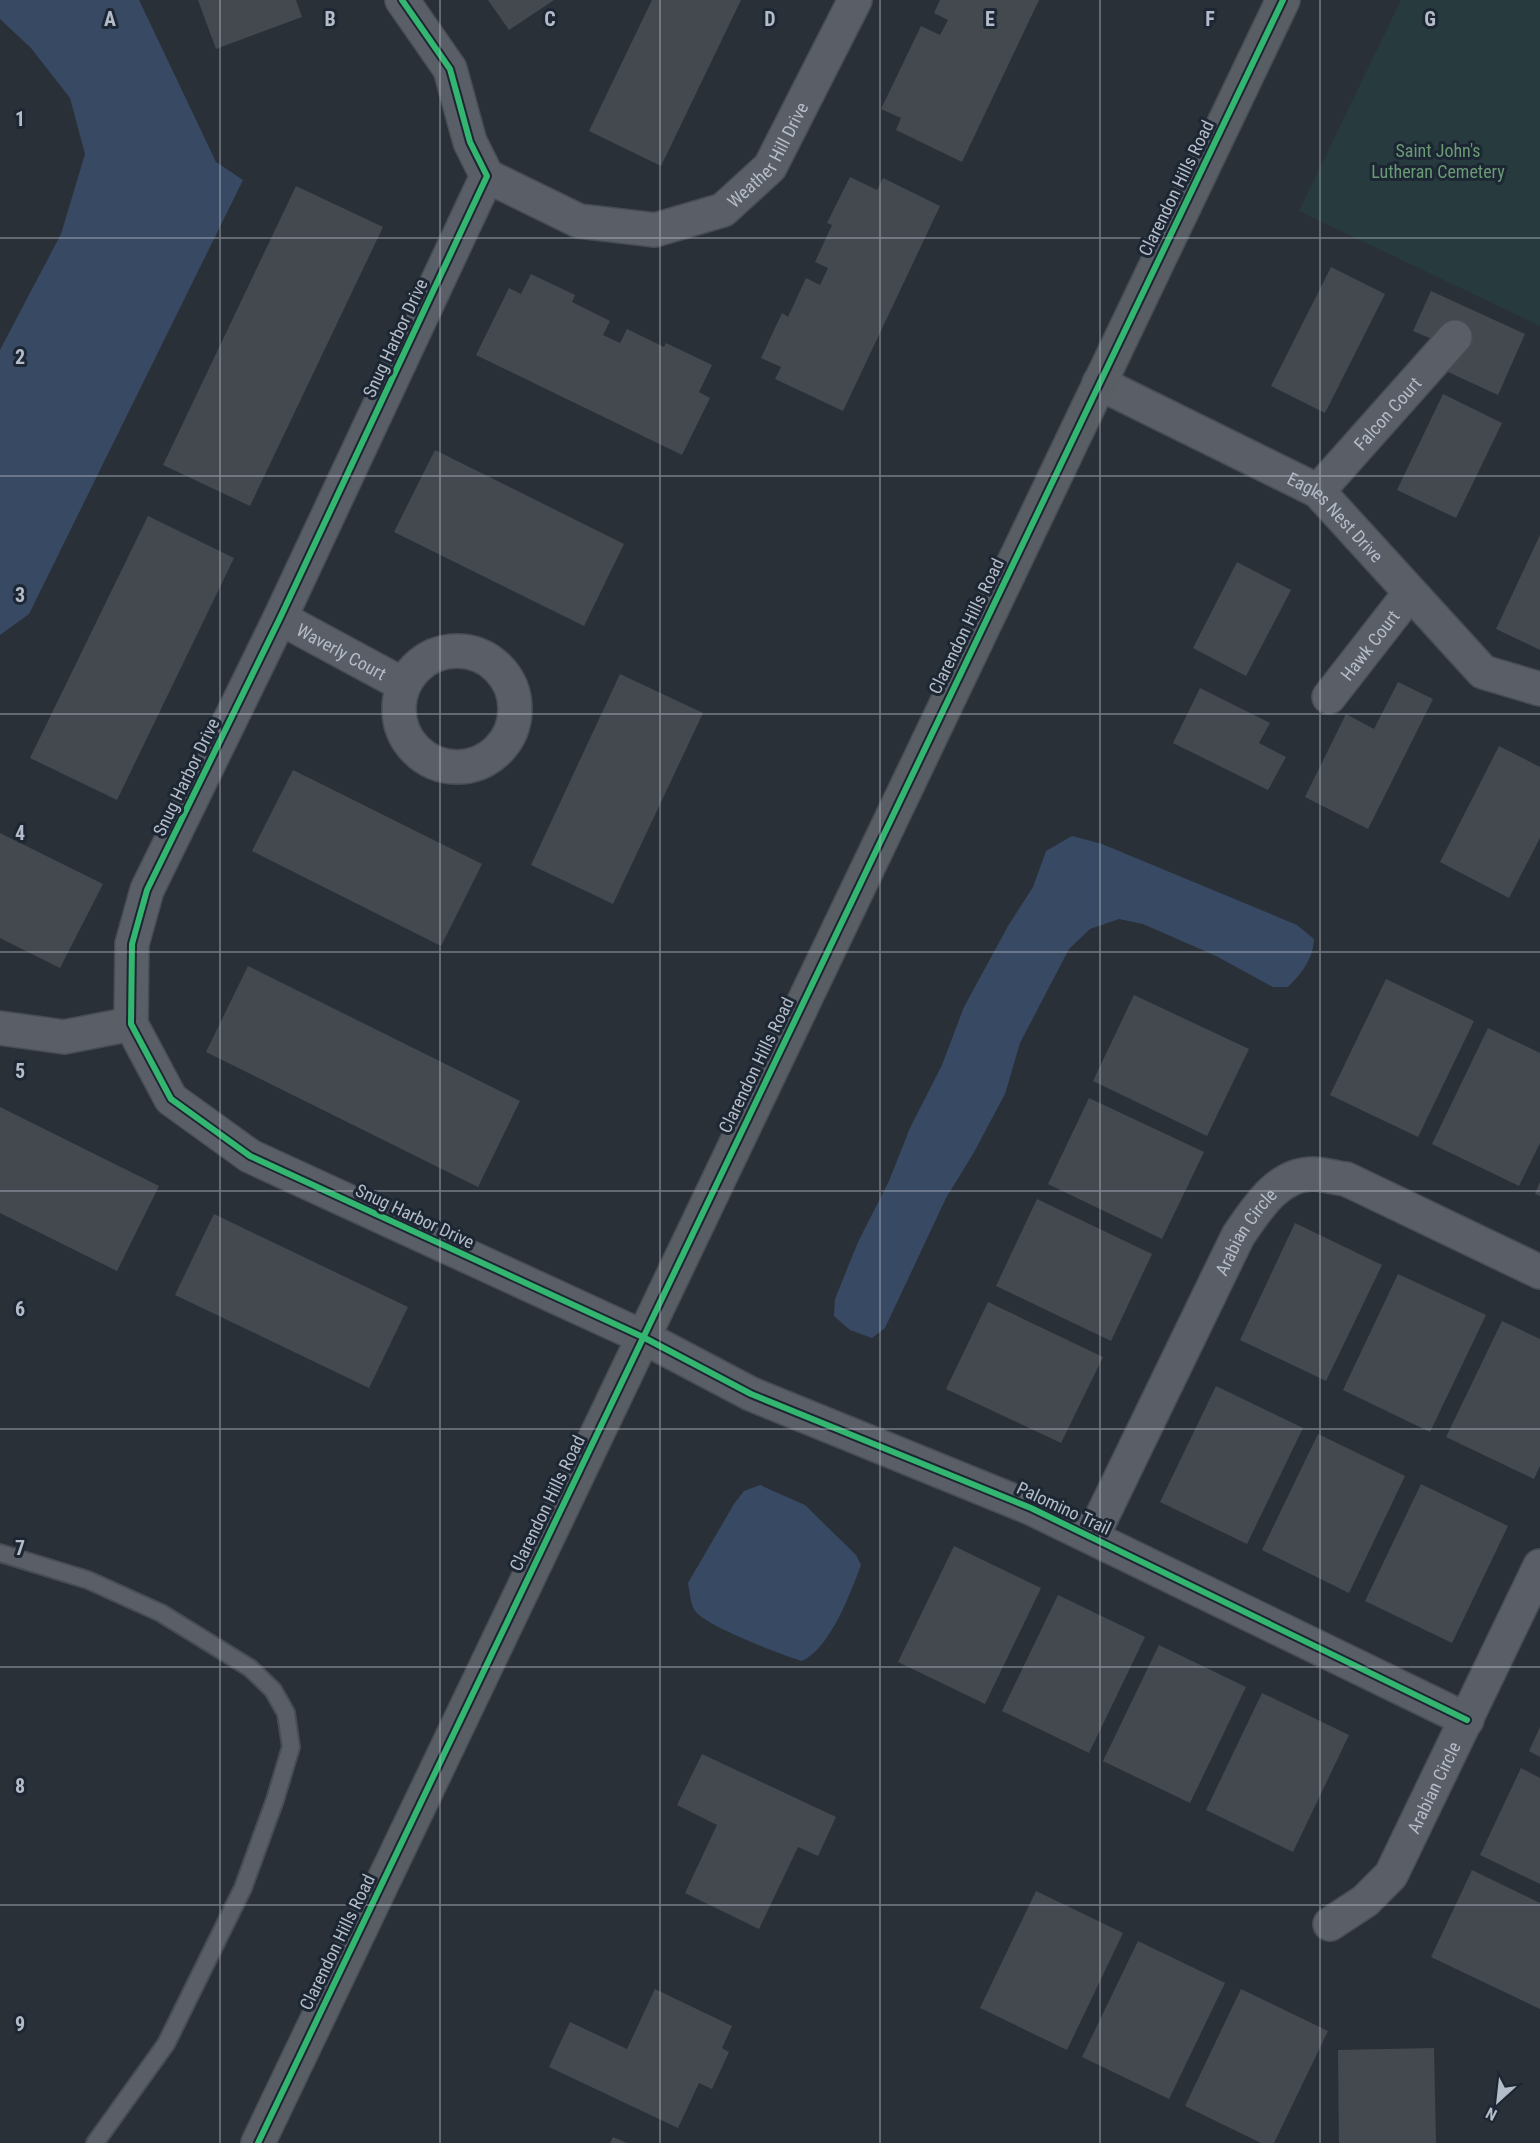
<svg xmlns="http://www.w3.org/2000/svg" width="1540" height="2143" viewBox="0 0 1540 2143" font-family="'Roboto Condensed',sans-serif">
	<rect width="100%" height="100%" fill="#2a3038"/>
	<polygon fill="#273a3e" points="1401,0 1540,0 1540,326 1299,211"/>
	<g fill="#384963">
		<polygon points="0,0 139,0 216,162 243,180 29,614 0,635 0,350 61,234 85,154 70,98 31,48 0,19"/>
		<path d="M1072 836 1102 844 1297 925 1314 939C1313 959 1302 973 1288 987H1273L1216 956 1143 924 1119 919 1090 929 1069 949 1020 1043 1005 1094 973 1154 946 1198 885 1328 872 1338 850 1330 834 1316 835 1299 858 1242 889 1181 910 1128 942 1065 964 1007 1008 926 1033 887 1046 851Z"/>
		<path d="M760 1485 805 1505 856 1555 861 1565C850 1594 831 1647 802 1661 782 1655 706 1626 695 1611 690 1603 690 1592 688 1583L734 1504 744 1491Z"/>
	</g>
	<g fill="#444950">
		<polygon points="198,0 296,0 302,17 216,49"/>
		<polygon points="488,0 554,0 509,30"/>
		<polygon points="652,0 741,0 661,166 589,131"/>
		<polygon points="940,0 1039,0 962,162 896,130 901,118 881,109 921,26 940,35 948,20 934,13"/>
		<polygon points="850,177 877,190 883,178 940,206 843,411 775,379 781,367 761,358 782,313 788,317 806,278 820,285 828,268 815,262 832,225 827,223"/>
		<polygon points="296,186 383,227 250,506 163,465"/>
		<polygon points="1331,267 1385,294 1325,413 1271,386"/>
		<polygon points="531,274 575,295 572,302 610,321 603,335 620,343 627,329 664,347 666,343 712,365 699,392 710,398 682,455 476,355 509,288 521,294"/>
		<polygon points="1431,291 1525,334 1498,395 1422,360 1432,339 1413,331"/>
		<polygon points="1443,394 1502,423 1456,518 1397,490"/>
		<polygon points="435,450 624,544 584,626 394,532"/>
		<polygon points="148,516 234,558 117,800 30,758"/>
		<polygon points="1540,535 1540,650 1496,629"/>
		<polygon points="1237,562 1291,590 1246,676 1193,648"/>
		<polygon points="620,674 703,713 613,904 531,865"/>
		<polygon points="1398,682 1433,699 1368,829 1305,797 1346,714 1374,729"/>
		<polygon points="1200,688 1270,723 1259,743 1286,757 1268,790 1173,743"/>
		<polygon points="1499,746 1540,767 1540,838 1509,898 1440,862"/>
		<polygon points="293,770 482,864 441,946 252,851"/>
		<polygon points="0,833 103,884 60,968 0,938"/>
		<polygon points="248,966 520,1101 478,1187 206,1052"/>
		<polygon points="1386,979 1474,1021 1418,1137 1330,1095"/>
		<polygon points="1134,995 1249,1049 1207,1136 1093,1081"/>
		<polygon points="1488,1028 1540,1053 1540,1143 1519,1186 1432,1144"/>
		<polygon points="1089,1098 1204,1152 1162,1239 1048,1184"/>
		<polygon points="0,1107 159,1186 117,1271 0,1213"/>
		<polygon points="1540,1182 1540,1196 1535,1194"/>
		<polygon points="1037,1199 1152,1254 1111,1341 996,1286"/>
		<polygon points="214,1214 408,1307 369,1388 175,1295"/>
		<polygon points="1295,1223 1382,1265 1326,1381 1240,1340"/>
		<polygon points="1398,1274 1486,1315 1430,1432 1343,1390"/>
		<polygon points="988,1302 1103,1357 1061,1443 946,1389"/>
		<polygon points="1502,1321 1540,1339 1540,1466 1534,1479 1446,1437"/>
		<polygon points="1216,1386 1303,1428 1247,1544 1160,1502"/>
		<polygon points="1318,1434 1405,1476 1349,1593 1262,1550"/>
		<polygon points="1421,1484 1508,1526 1452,1643 1365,1601"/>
		<polygon points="954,1546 1041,1588 985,1704 898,1662"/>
		<polygon points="1058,1595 1145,1637 1089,1753 1002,1711"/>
		<polygon points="1159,1645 1246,1687 1190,1803 1103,1761"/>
		<polygon points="1262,1693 1349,1735 1293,1852 1206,1810"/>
		<polygon points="1540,1727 1540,1757 1529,1751"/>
		<polygon points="702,1754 836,1817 818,1856 798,1847 759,1929 685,1893 717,1825 677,1805"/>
		<polygon points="1521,1768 1540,1778 1540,1884 1480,1855"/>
		<polygon points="1472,1870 1540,1903 1540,2009 1431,1957"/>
		<polygon points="1036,1891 1123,1933 1067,2050 980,2008"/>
		<polygon points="1138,1941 1225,1983 1169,2099 1082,2057"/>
		<polygon points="655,1989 732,2026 722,2048 729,2052 712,2089 699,2083 678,2128 549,2067 570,2022 627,2049"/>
		<polygon points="1241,1989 1328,2031 1274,2143 1261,2143 1185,2106"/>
		<polygon points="1434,2048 1436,2143 1339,2143 1338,2050"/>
		<polygon points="613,2137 627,2143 610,2143"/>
	</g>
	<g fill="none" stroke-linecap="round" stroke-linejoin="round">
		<g stroke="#484c53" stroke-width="20">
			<polyline id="lane" points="0,1553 88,1580 161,1613 250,1668 273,1690 286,1713 291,1747 275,1800 243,1888 166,2044 95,2143"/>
		</g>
		<g stroke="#484c53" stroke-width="36">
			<g id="street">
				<polyline points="402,0 450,69 470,142 487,176 280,618 147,890 132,944 131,1024 171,1099 250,1156 643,1337 751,1394 1031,1508 1467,1720"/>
				<path id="s1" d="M487 176 579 221 655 230 723 210 770 167 855 0"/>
				<path id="s2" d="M1099 383 1318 491 1483 672 1540 689"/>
				<path id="s3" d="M1318 491 1455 337"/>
				<path id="s4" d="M280 618 404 685"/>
				<circle cx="457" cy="709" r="58"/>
				<path id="s5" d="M1329 697 1410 593"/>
				<polyline points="0,1028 64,1037 131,1024"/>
				<path id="s6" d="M1092 1537 1238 1236C1256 1210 1277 1174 1313 1174 1324 1174 1335 1178 1346 1179L1540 1272"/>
				<path id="s7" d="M1330 1924 1365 1901 1391 1875 1540 1566"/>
			</g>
		</g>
		<g stroke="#484c53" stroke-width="36">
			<polyline id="secondary" points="258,2143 1283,0"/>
		</g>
		<use href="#lane" stroke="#5a5e66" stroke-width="16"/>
		<use href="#street" stroke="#5a5e66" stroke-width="33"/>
		<use href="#secondary" stroke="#595d64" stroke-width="33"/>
		<g stroke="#1d2633" stroke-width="10">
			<g id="cycleway">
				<polyline points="402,0 450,69 470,142 487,176 280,618 147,890 132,944 131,1024 171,1099 250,1156 643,1337 751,1394 1031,1508 1467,1720"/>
				<polyline points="258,2143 1283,0"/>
			</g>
		</g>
		<use href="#cycleway" stroke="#33b770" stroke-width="6"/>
	</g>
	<path fill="none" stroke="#b4bcc9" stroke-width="1.5" stroke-opacity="0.55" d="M220 0V2143M440 0V2143M660 0V2143M880 0V2143M1100 0V2143M1320 0V2143M0 238H1540M0 476H1540M0 714H1540M0 952H1540M0 1191H1540M0 1429H1540M0 1667H1540M0 1905H1540"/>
	<g text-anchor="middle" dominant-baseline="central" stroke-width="6" stroke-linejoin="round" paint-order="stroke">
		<g font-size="18" fill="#6b9a76" stroke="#1d2633">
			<text x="1438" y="150">Saint John's<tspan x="1438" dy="21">Lutheran Cemetery</tspan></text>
		</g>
		<g font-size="18" fill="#b4bcc9" stroke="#1d2633">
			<text stroke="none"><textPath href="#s1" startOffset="322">Weather Hill Drive</textPath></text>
			<text transform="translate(1176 188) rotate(-64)">Clarendon Hills Road</text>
			<text transform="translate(395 338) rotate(-65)">Snug Harbor Drive</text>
			<text stroke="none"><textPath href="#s3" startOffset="104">Falcon Court</textPath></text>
			<text stroke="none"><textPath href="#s2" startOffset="274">Eagles Nest Drive</textPath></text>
			<text transform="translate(966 626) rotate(-64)">Clarendon Hills Road</text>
			<text stroke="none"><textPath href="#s5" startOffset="66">Hawk Court</textPath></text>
			<text stroke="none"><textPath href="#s4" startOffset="70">Waverly Court</textPath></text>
			<text transform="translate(186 777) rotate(-64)">Snug Harbor Drive</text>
			<text transform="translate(756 1065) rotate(-64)">Clarendon Hills Road</text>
			<text transform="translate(415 1216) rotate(25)">Snug Harbor Drive</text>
			<text stroke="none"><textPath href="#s6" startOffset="342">Arabian Circle</textPath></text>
			<text transform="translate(547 1503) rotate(-64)">Clarendon Hills Road</text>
			<text transform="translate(1064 1508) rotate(25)">Palomino Trail</text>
			<text stroke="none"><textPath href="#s7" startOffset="176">Arabian Circle</textPath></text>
			<text transform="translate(337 1942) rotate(-64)">Clarendon Hills Road</text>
		</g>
	</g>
	<g font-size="20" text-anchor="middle" font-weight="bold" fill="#b4bcc9" stroke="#1d2633" stroke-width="6" stroke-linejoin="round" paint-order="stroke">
		<text x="110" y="26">A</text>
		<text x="330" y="26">B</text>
		<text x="550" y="26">C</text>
		<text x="770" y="26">D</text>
		<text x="990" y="26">E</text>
		<text x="1210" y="26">F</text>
		<text x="1430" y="26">G</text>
		<text x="20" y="126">1</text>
		<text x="20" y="364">2</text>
		<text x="20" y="602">3</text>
		<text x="20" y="840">4</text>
		<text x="20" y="1078">5</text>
		<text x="20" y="1316">6</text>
		<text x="20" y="1555">7</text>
		<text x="20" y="1793">8</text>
		<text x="20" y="2031">9</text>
	</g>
	<g transform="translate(1498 2101) rotate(207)" stroke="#1d2633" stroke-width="4.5" paint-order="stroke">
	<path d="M0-4.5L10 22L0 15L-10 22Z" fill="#b4bcc9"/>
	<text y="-9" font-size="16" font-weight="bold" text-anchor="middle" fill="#b4bcc9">N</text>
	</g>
</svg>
